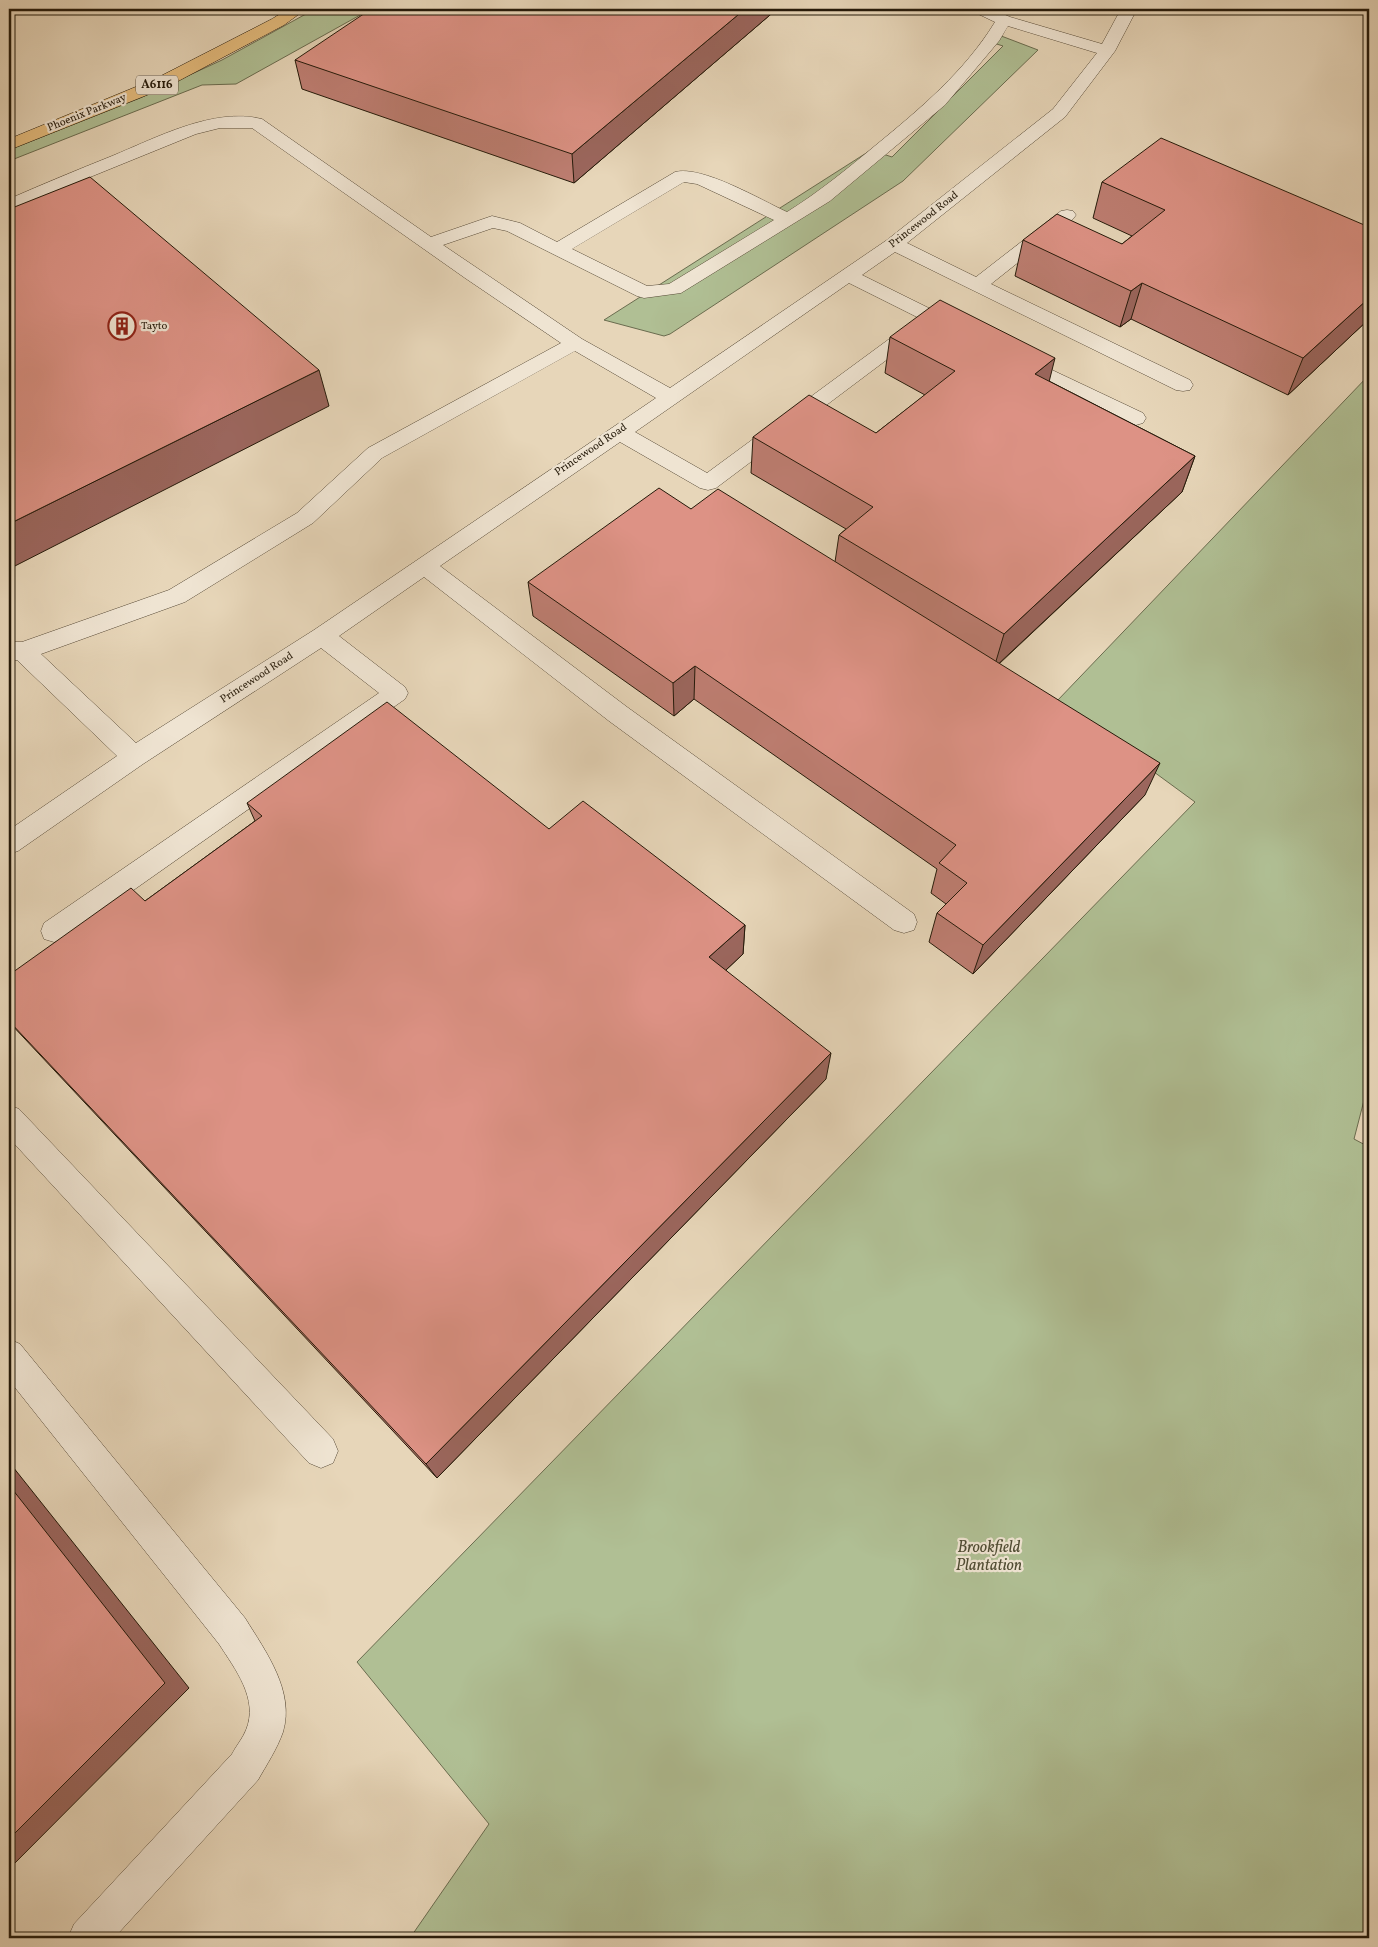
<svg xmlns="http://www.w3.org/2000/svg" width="1378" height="1947" viewBox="0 0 1378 1947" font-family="Vollkorn,serif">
	<rect width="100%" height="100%" fill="#e7d6b9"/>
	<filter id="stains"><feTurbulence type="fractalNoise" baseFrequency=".004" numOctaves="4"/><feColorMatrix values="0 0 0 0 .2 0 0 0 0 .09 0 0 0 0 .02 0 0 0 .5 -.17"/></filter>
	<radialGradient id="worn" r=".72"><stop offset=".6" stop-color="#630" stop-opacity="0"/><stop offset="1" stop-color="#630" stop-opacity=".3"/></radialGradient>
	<g fill="#b0bf94" stroke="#6a6c4f">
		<polygon points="315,9 371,9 236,84 202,85 9,161 9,150 140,98 222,60"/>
		<polygon points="996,34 1038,50 903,181 670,334 664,336 604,320 871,150 892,157 1003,46 984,40"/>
		<polygon points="1369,375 1369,1081 1354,1139 1369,1147 1369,1938 410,1938 489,1824 357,1662 1195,802 1057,701"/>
	</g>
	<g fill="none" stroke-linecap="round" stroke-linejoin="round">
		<g stroke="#564936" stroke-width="1">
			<g id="minor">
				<path d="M972 9H992L1010 17 1102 44 1121 9H1137L1115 51 1065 117 907 243 976 277 1061 211 1067 210 1073 211 1076 215 1073 219 991 284 1190 380 1193 385 1190 390 1183 391 1176 390 895 252 862 275 953 320 956 324 953 328 946 330 939 328 849 283 635 432 707 473 911 323 918 321 925 323 928 327 925 331 716 488 708 490 700 488 620 442 440 566 627 707 914 914 917 922 914 930 904 933 894 930 609 721 424 577 339 636 405 687 408 693 405 699 64 939 54 942 44 939 41 931 44 923 379 693 321 648 143 764 18 851 9 854V830L117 756 17 660H9V642H22L169 590 297 513 368 448 561 343 465 278 252 128H220L196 134 9 210V199C43 184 77 170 112 156 156 138 213 107 262 119L431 237 492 216 520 223 557 242 675 172C702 165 761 200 787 212 819 192 847 169 876 145 920 109 965 71 995 22L974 12ZM1008 26 1097 53 1053 109 887 240 670 388 582 339 443 245 493 228 507 231 637 296 644 298 681 293 830 201 945 105 999 41ZM684 182 697 184 774 220 669 284 647 286 572 249ZM575 351 656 398 314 630 136 743 41 654 185 602 313 523 382 458Z"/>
				<polygon points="1016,353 1143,413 1146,418 1143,423 1136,425 1129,423 1009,363 1006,359 1009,355"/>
				<polygon points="9,1105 19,1109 333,1439 338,1451 333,1463 321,1468 309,1463 9,1138"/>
				<path d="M9 1339 20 1344 245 1618C266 1652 295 1691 283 1732 277 1749 267 1764 258 1780L114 1938H68L74 1924 232 1754C236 1746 243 1738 246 1730 259 1699 235 1669 219 1644L9 1380Z"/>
			</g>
		</g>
		<g stroke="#251a0a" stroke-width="1">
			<polygon id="major" points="288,9 306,9 284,25 167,87 9,150 9,139 155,79 272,19"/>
		</g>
		<use href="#minor" fill="#efe4d2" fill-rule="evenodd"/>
		<use href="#major" fill="#e4bb7c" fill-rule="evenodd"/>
	</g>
	<g fill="#be7e72" stroke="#251a0a">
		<polygon points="777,9 574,183 302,89 295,60"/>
		<polygon points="1102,182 1369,227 1369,319 1288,395 1131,319 1120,327 1015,276 1023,240 1122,244 1132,236 1093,218"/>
		<polygon points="890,337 1049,381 1195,456 1182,492 999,664 1145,795 973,974 929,942 937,913 946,904 931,893 937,869 694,699 674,716 533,616 528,582 691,509 835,562 839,535 846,529 751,473 753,437 876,433 925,395 885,373"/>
		<polygon points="247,803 549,829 745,925 743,954 726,970 826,1079 437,1478 9,1022 9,975 145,901 255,821"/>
	</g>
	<g fill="#9b665d" stroke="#251a0a">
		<polygon points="745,9 777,9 574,183 572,154"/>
		<polygon points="1142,283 1131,319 1120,327 1131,291"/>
		<polygon points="1369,298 1369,319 1288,395 1303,358"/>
		<polygon points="1055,358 1046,394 1035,374"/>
		<polygon points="319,370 329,406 9,569 9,524"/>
		<polygon points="1195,456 1182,492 994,668 1004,634"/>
		<polygon points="695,666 694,699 674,716 673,683"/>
		<polygon points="1160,763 1145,795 973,974 983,945"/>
		<polygon points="745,925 743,954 709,986 709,957"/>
		<polygon points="831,1053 826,1079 437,1478 426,1464"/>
		<polygon points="9,1462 189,1688 9,1869"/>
	</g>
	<g fill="#dd9285" stroke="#251a0a">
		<polygon points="371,9 745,9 572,154 295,60"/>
		<polygon points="1161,138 1369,227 1369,298 1303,358 1142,283 1131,291 1023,240 1057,214 1122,244 1165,210 1102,182"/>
		<polygon points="90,177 319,370 9,524 9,205 12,208"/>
		<polygon points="940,300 1055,358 1035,374 1195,456 1004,634 839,535 873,507 753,437 809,395 876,433 955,371 890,337"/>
		<polygon points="659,488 691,509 718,489 1160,763 983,945 937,913 967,883 939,863 956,845 695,666 673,683 528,582"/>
		<polygon points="387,702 549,829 583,801 745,925 709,957 831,1053 426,1464 9,1021 9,975 131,888 145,901 262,816 247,803"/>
		<polygon points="9,1485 165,1683 9,1839"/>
	</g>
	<defs>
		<g id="building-ring" transform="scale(1.4375)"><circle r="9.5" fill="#efe4d2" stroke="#8f2418" stroke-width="1.5"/><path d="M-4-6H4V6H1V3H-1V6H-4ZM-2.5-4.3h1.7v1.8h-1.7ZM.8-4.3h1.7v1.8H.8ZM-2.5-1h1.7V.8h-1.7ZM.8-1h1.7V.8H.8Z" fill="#8f2418"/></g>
	</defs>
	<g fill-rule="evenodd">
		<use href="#building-ring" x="122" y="326"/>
	</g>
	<g text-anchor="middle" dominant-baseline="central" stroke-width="4.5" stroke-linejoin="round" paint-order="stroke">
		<g font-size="11" fill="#251a0a" stroke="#efe4d2">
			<text transform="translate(87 113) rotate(-22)">Phoenix Parkway</text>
			<text transform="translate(924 220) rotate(-38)">Princewood Road</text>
			<text transform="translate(591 450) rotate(-34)">Princewood Road</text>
			<text transform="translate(257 678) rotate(-33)">Princewood Road</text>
		</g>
		<g font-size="11" fill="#251a0a" stroke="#efe4d2" text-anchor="start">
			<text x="141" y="326">Tayto</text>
		</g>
		<rect fill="#efe4d2" stroke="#625746" stroke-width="1" x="136" y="75.5" width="42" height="19" rx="4"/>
		<g font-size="12" font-weight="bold" fill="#251a0a">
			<text x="157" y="85">A6116</text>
		</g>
		<g font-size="16" font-style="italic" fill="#4f4c33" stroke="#efe4d2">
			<text x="989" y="1548">Brookfield<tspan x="989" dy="18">Plantation</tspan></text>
		</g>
	</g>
	<rect width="1378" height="1947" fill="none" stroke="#e7d6b9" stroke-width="30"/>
	<rect x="10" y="10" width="1358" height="1927" fill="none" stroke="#251a0a" stroke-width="2.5"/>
	<rect x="15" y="15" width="1348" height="1917" fill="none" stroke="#251a0a"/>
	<rect width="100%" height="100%" filter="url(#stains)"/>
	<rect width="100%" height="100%" fill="url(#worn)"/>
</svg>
